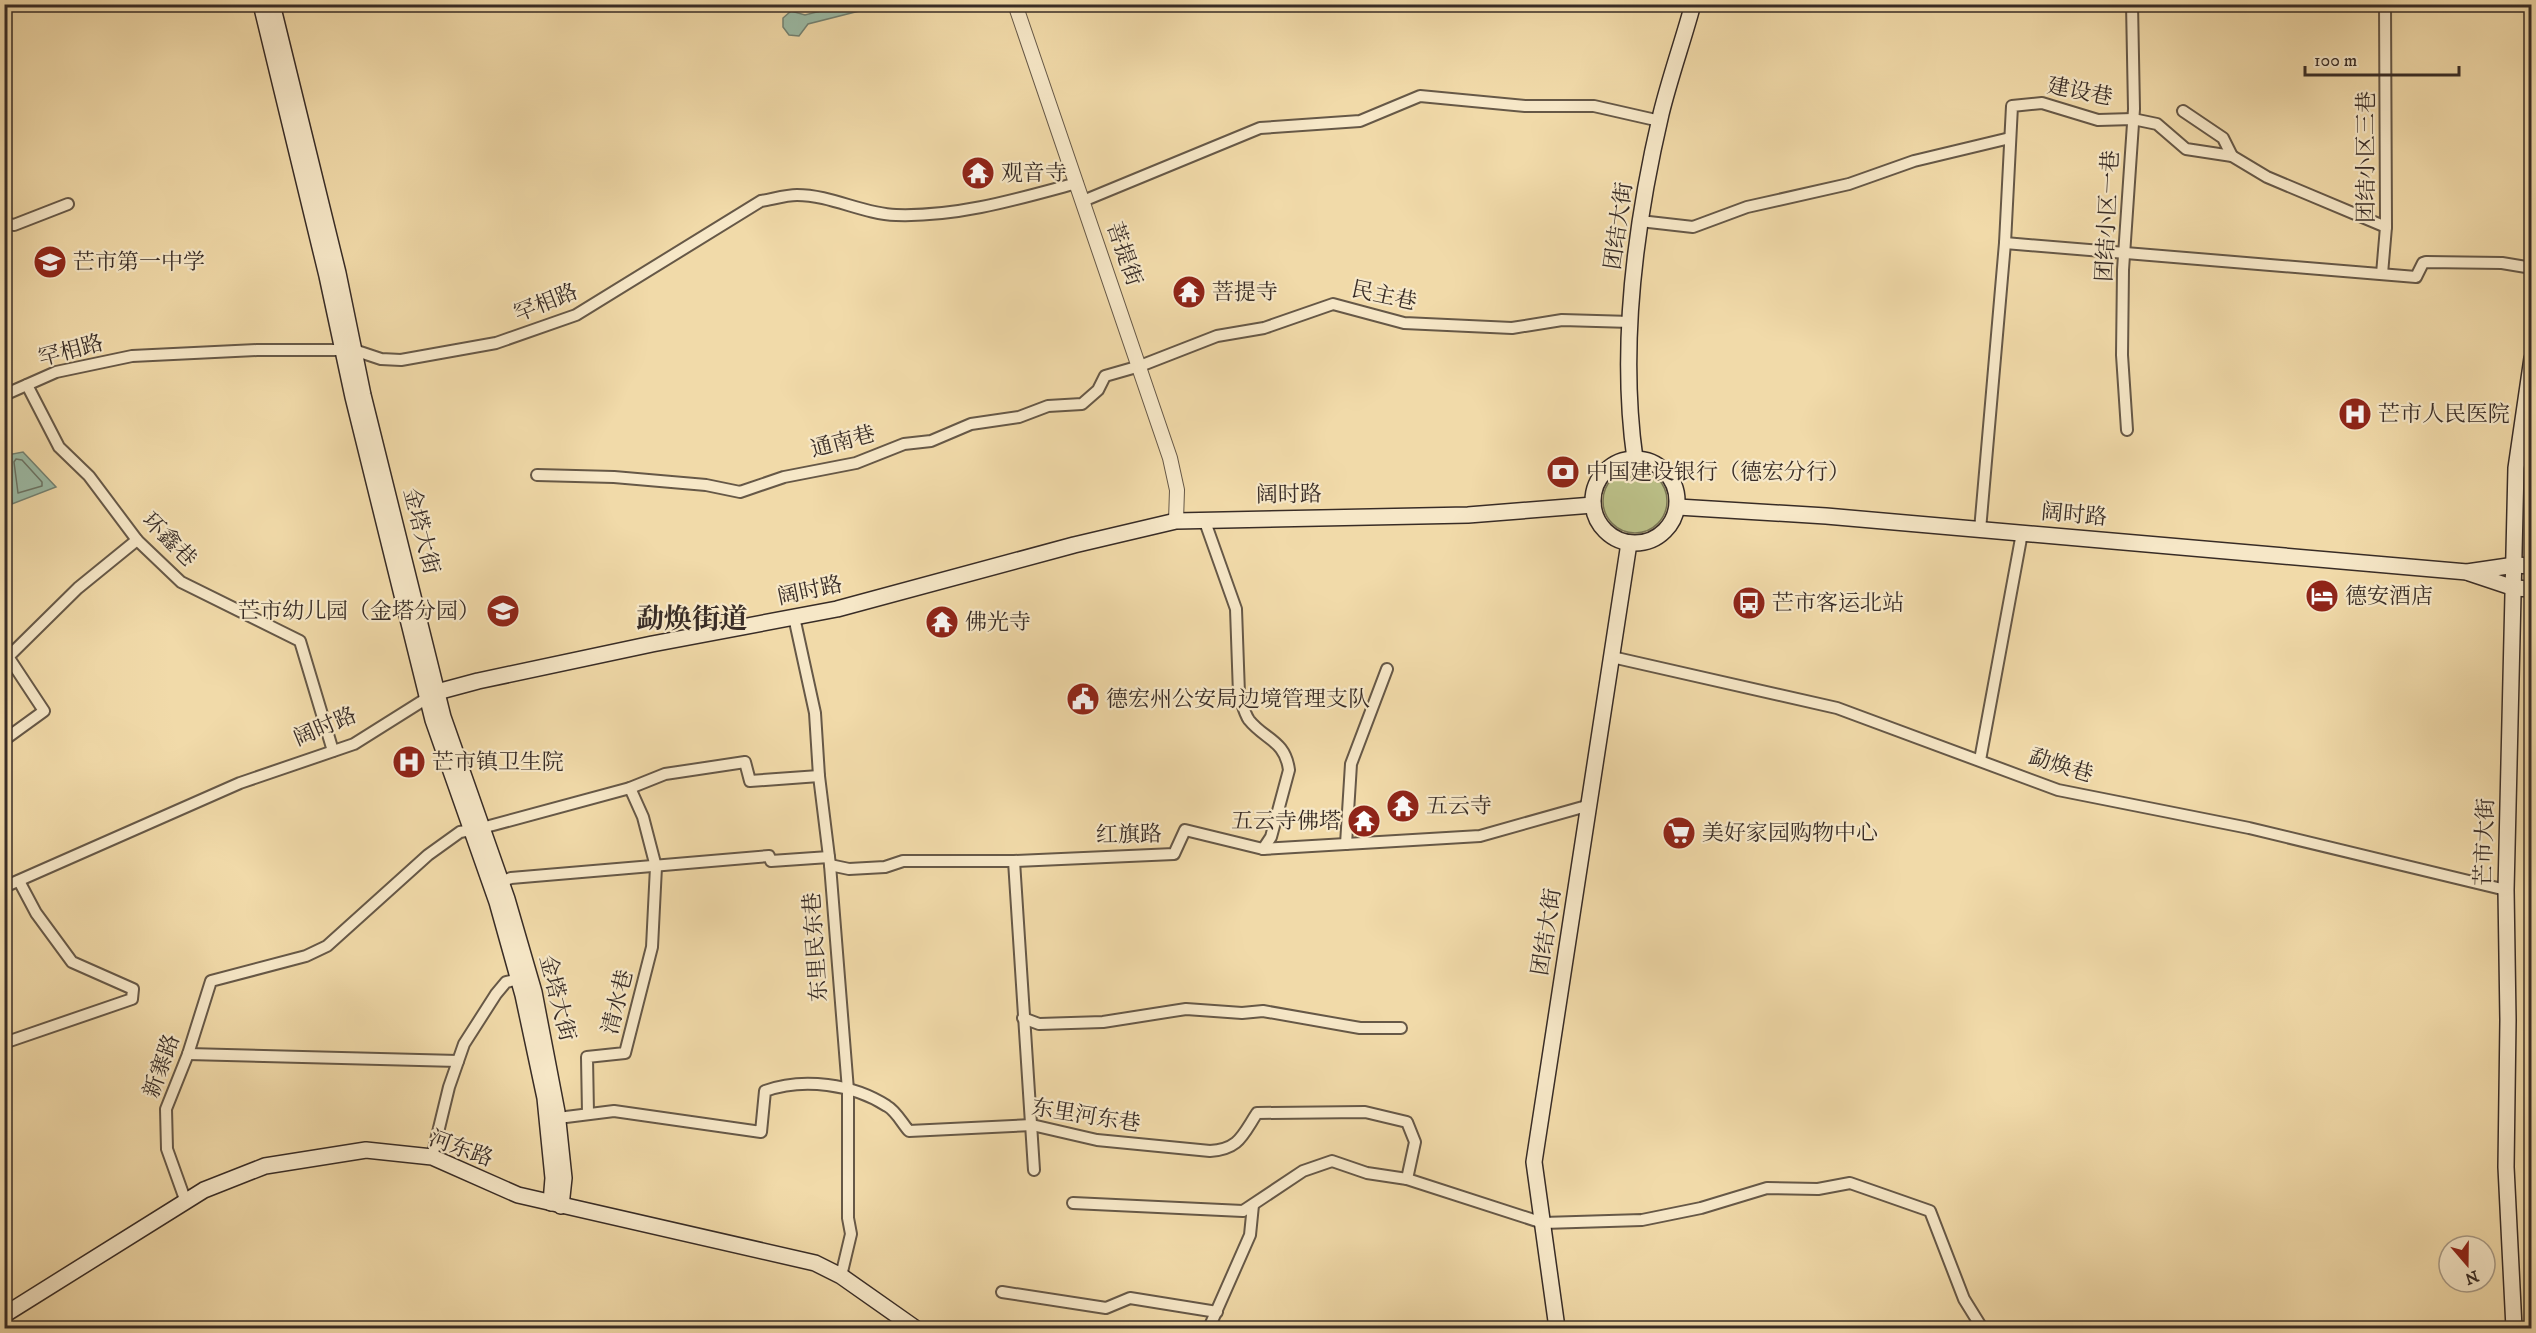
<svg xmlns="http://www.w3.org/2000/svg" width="2536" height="1333" viewBox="0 0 2536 1333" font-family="'IM FELL DW Pica','Noto Serif SC',serif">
	<rect width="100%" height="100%" fill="#f1daa9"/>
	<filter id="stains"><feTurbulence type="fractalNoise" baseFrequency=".00333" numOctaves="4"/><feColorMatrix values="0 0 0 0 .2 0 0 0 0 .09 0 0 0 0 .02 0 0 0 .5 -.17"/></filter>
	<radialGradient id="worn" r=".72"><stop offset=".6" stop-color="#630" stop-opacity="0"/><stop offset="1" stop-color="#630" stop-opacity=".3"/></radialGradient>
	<circle fill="#bbbf87" stroke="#7a7656" stroke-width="1.5" cx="1635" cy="501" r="32"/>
	<g fill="#9bbba6" stroke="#738273" stroke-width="1.5">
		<polygon points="844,5 883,5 808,24 799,36 789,35 783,27 783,18 791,11 805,15"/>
		<polygon points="23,452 56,487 12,504 7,455"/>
	</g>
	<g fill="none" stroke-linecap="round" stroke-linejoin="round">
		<polygon stroke="#6a7466" stroke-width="1.5" points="16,459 22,460 42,482 42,486 18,493 14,462"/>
		<g stroke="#665847" stroke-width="14">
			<g id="minor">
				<polyline points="2183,111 2223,138 2232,156"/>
				<polyline points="1083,201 1260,128 1360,121 1420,96 1525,106 1594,106 1660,121"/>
				<polyline points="1640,221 1693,227 1747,207 1849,184 1914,161 2010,138"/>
				<polyline points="4,223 14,225 68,204"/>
				<polyline points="2005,243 2416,277 2423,263 2426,262 2502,263 2532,268"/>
				<polyline points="2382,274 2386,227 2385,4"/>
				<polyline points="27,385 59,447 89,476 137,540 181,582 300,641 333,751"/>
				<path d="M4 395 56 372 132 356 257 350H354L381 359 401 360 496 343 576 315 761 201C773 199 786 195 797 195 831 195 863 214 896 215 958 217 1018 199 1077 183"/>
				<polyline points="2127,430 2122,355 2123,270 2134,109 2132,4"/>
				<polyline points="537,475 614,477 706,485 740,492 784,477 856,463 904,444 931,441 971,424 1019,417 1048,406 1082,404 1098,390 1105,376 1140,366 1217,336 1264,328 1333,304 1404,323 1512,328 1562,320 1631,322"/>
				<path d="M1204 519 1236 609 1239 694C1242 702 1244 713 1249 720 1265 740 1285 740 1289 770L1271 837 1263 849"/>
				<polyline points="1980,530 2005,243 2012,106 2042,103 2098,120 2133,119 2157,124 2186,149 2232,156 2267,177 2386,227"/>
				<polyline points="794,617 815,713 819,776 830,865 848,1090 848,1218 851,1234 841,1276"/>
				<polyline points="1612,657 1837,708 2058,790 2249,828 2506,890"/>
				<polyline points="4,661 78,588 137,540"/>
				<polyline points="4,740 44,711 9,658"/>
				<polyline points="1980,760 2022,533"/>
				<polyline points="482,828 630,788 665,774 745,762 750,781 819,776"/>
				<polyline points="1346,844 1351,764 1387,669"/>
				<polyline points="1014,861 1034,1170"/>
				<polyline points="830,865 849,869 885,867 903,861 1014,861 1174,854 1185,830 1263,849 1480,836 1590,805"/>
				<polyline points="501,882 511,878 769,856 771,861 829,857"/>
				<polyline points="4,887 240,783 354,744 432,695"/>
				<polyline points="1023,1018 1039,1024 1103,1022 1186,1009 1242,1013 1263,1011 1360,1028 1401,1028"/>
				<polyline points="4,1043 132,999 133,989 72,962 36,913 19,881"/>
				<polyline points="188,1054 458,1061"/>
				<polyline points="588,1113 587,1057 625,1053 652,947 656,867 643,817 630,788"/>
				<path d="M558 1118 614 1111 761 1132 765 1091C803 1077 853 1084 887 1106 896 1111 902 1123 909 1131L1032 1125 1097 1140 1210 1151C1239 1149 1242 1136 1257 1113L1365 1112 1407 1122 1415 1142 1407 1179"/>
				<polyline points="432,1157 449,1087 464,1044 496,994 506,982 519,979"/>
				<polyline points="186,1202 167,1149 166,1109 188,1054 211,981 306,956 327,946 428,855 460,832 471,830"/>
				<polyline points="1073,1203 1243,1211 1303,1171 1332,1161 1367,1173 1407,1179 1543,1223 1642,1220 1701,1208 1767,1188 1818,1189 1850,1183 1930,1211 1964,1299 1982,1328"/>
				<polyline points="1002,1292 1106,1308 1130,1298 1217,1312"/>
				<polyline points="1209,1328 1250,1235 1253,1205"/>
			</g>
		</g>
		<g stroke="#665847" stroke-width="16">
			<polyline id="tertiary" points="1015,4 1170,458 1177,490 1176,521"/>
		</g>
		<g stroke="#382c26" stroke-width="18">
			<g id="secondary">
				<polyline points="261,4 327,276 353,397 433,720 497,902 523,995 545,1098 553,1178 551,1203"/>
				<polyline points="272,4 338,273 363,395 443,717 507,899 534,992 557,1112 564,1178 561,1206"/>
				<circle cx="1635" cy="501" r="42"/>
				<path d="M1635 459C1619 346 1635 225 1661 114 1670 77 1683 41 1693 4"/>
				<polyline points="1678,507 1826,516 2467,572 2515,565 2532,566"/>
				<polyline points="2469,573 2514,588 2532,589"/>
				<polyline points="437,692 478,681 652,644 837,609 1074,545 1176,521 1468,515 1593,505"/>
				<polyline points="4,1315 204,1190 265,1166 366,1150 432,1157 518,1195 815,1263 841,1276 915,1328"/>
				<polyline points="1557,1328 1534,1162 1629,543"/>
				<polyline points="2514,1328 2506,1167 2508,1020 2506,890 2516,468 2532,358"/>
			</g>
		</g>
		<use href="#minor" stroke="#f6e7c7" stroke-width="10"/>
		<use href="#tertiary" stroke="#f6e7c7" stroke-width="14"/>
		<use href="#secondary" stroke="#f6e7c7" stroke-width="15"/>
	</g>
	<defs>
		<g id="temple-disc" transform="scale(1.725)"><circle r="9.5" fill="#8f2418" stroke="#f6e7c7"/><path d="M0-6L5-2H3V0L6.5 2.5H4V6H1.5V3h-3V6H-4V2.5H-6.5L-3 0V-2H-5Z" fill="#fff"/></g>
		<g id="school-disc" transform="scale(1.725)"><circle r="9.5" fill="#8f2418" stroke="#f6e7c7"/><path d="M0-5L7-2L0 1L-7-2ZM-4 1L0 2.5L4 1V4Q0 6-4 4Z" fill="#fff"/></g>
		<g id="hospital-disc" transform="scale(1.725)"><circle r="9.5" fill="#8f2418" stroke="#f6e7c7"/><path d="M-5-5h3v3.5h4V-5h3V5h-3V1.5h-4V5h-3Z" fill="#fff"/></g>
		<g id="bank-disc" transform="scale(1.725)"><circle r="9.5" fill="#8f2418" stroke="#f6e7c7"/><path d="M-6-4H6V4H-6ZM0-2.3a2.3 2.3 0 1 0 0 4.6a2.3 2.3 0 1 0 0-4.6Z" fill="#fff"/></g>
		<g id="hotel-disc" transform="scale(1.725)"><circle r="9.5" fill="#8f2418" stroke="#f6e7c7"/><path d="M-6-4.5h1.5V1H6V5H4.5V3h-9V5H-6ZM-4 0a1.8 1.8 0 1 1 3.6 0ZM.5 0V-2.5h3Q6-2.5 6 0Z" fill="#fff"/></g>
		<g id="bus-disc" transform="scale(1.725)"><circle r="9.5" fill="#8f2418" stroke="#f6e7c7"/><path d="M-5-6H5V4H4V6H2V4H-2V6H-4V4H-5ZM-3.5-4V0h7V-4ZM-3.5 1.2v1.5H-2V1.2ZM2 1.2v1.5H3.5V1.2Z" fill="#fff"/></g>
		<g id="civic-disc" transform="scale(1.725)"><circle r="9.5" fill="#8f2418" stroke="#f6e7c7"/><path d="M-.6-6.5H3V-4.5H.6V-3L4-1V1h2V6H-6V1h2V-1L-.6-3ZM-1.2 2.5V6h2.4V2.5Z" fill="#fff"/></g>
		<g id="supermarket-disc" transform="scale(1.725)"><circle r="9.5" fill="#8f2418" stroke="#f6e7c7"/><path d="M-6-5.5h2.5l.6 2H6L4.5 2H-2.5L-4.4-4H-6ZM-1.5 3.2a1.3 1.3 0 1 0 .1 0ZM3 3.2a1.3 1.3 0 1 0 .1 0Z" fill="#fff"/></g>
	</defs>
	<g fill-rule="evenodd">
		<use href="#temple-disc" x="978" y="173"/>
		<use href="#school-disc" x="50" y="262"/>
		<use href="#temple-disc" x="1189" y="292"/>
		<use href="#hospital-disc" x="2355" y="414"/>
		<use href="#bank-disc" x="1563" y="472"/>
		<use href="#hotel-disc" x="2322" y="596"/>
		<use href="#bus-disc" x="1749" y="603"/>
		<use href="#school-disc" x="503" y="611"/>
		<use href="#temple-disc" x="942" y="622"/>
		<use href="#civic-disc" x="1083" y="699"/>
		<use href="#hospital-disc" x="409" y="762"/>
		<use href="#temple-disc" x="1403" y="806"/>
		<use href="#temple-disc" x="1364" y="821"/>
		<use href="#supermarket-disc" x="1679" y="833"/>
	</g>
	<g text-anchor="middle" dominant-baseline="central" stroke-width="4.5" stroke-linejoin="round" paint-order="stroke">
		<g font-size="22" fill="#382c26" stroke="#f6e7c7">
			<text transform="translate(2080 92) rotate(11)">建设巷</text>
			<text transform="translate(2366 157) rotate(-90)">团结小区三巷</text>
			<text transform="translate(2108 216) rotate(-87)">团结小区一巷</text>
			<text transform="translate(1619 226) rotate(-82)">团结大街</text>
			<text transform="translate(1124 254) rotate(71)">菩提街</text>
			<text transform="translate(1384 296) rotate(12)">民主巷</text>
			<text transform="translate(546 303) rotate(-22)">罕相路</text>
			<text transform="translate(71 351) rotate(-15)">罕相路</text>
			<text transform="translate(843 442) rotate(-15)">通南巷</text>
			<text transform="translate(1289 495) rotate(-1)">阔时路</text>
			<text transform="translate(2074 515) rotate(5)">阔时路</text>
			<text transform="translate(421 531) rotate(76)">金塔大街</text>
			<text transform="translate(169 540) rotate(45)">环鑫巷</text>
			<text transform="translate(810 591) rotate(-12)">阔时路</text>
			<text transform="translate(325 727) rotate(-23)">阔时路</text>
			<text transform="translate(2061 766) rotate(17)">勐焕巷</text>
			<text transform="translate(1129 835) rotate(-1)">红旗路</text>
			<text transform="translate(2485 842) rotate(-88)">芒市大街</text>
			<text transform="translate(1547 932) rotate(-81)">团结大街</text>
			<text transform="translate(816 947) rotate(-94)">东里民东巷</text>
			<text transform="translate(557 998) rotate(76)">金塔大街</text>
			<text transform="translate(618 1002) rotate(-76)">清水巷</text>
			<text transform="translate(162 1066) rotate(-70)">新寨路</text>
			<text transform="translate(1086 1116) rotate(9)">东里河东巷</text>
			<text transform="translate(461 1149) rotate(20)">河东路</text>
		</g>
		<g font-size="22" fill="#382c26" stroke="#f6e7c7" text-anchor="start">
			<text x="1001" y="173">观音寺</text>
			<text x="73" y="262">芒市第一中学</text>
			<text x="1212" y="292">菩提寺</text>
			<text x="2378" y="414">芒市人民医院</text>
			<text x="1586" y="472">中国建设银行（德宏分行）</text>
			<text x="2345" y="596">德安酒店</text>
			<text x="1772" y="603">芒市客运北站</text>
			<text x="480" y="611" text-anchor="end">芒市幼儿园（金塔分园）</text>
			<text x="965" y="622">佛光寺</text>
			<text x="1106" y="699">德宏州公安局边境管理支队</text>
			<text x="432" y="762">芒市镇卫生院</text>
			<text x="1426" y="806">五云寺</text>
			<text x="1341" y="821" text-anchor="end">五云寺佛塔</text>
			<text x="1702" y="833">美好家园购物中心</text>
		</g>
		<g font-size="28" font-weight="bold" fill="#382c26" stroke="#f6e7c7">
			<text x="692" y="619">勐焕街道</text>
		</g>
	</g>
	<rect width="2536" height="1333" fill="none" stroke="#f1daa9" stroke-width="24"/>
	<rect x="6" y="6" width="2524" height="1321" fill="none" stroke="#382c26" stroke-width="3"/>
	<rect x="12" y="12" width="2512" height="1309" fill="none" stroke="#382c26" stroke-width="1.5"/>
	<g transform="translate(2467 1264) rotate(160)"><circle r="28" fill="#f6e7c7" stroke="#aa9c87" stroke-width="1.5"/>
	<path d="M0-4.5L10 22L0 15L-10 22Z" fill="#8f2418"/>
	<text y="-9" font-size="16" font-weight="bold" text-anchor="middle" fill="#382c26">N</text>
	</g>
	<path d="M2305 66v9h154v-9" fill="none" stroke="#382c26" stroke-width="3"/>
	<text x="2314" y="66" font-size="18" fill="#382c26" stroke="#f6e7c7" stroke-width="4.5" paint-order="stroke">100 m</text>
	<rect width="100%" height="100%" filter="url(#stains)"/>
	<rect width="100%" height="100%" fill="url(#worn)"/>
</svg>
